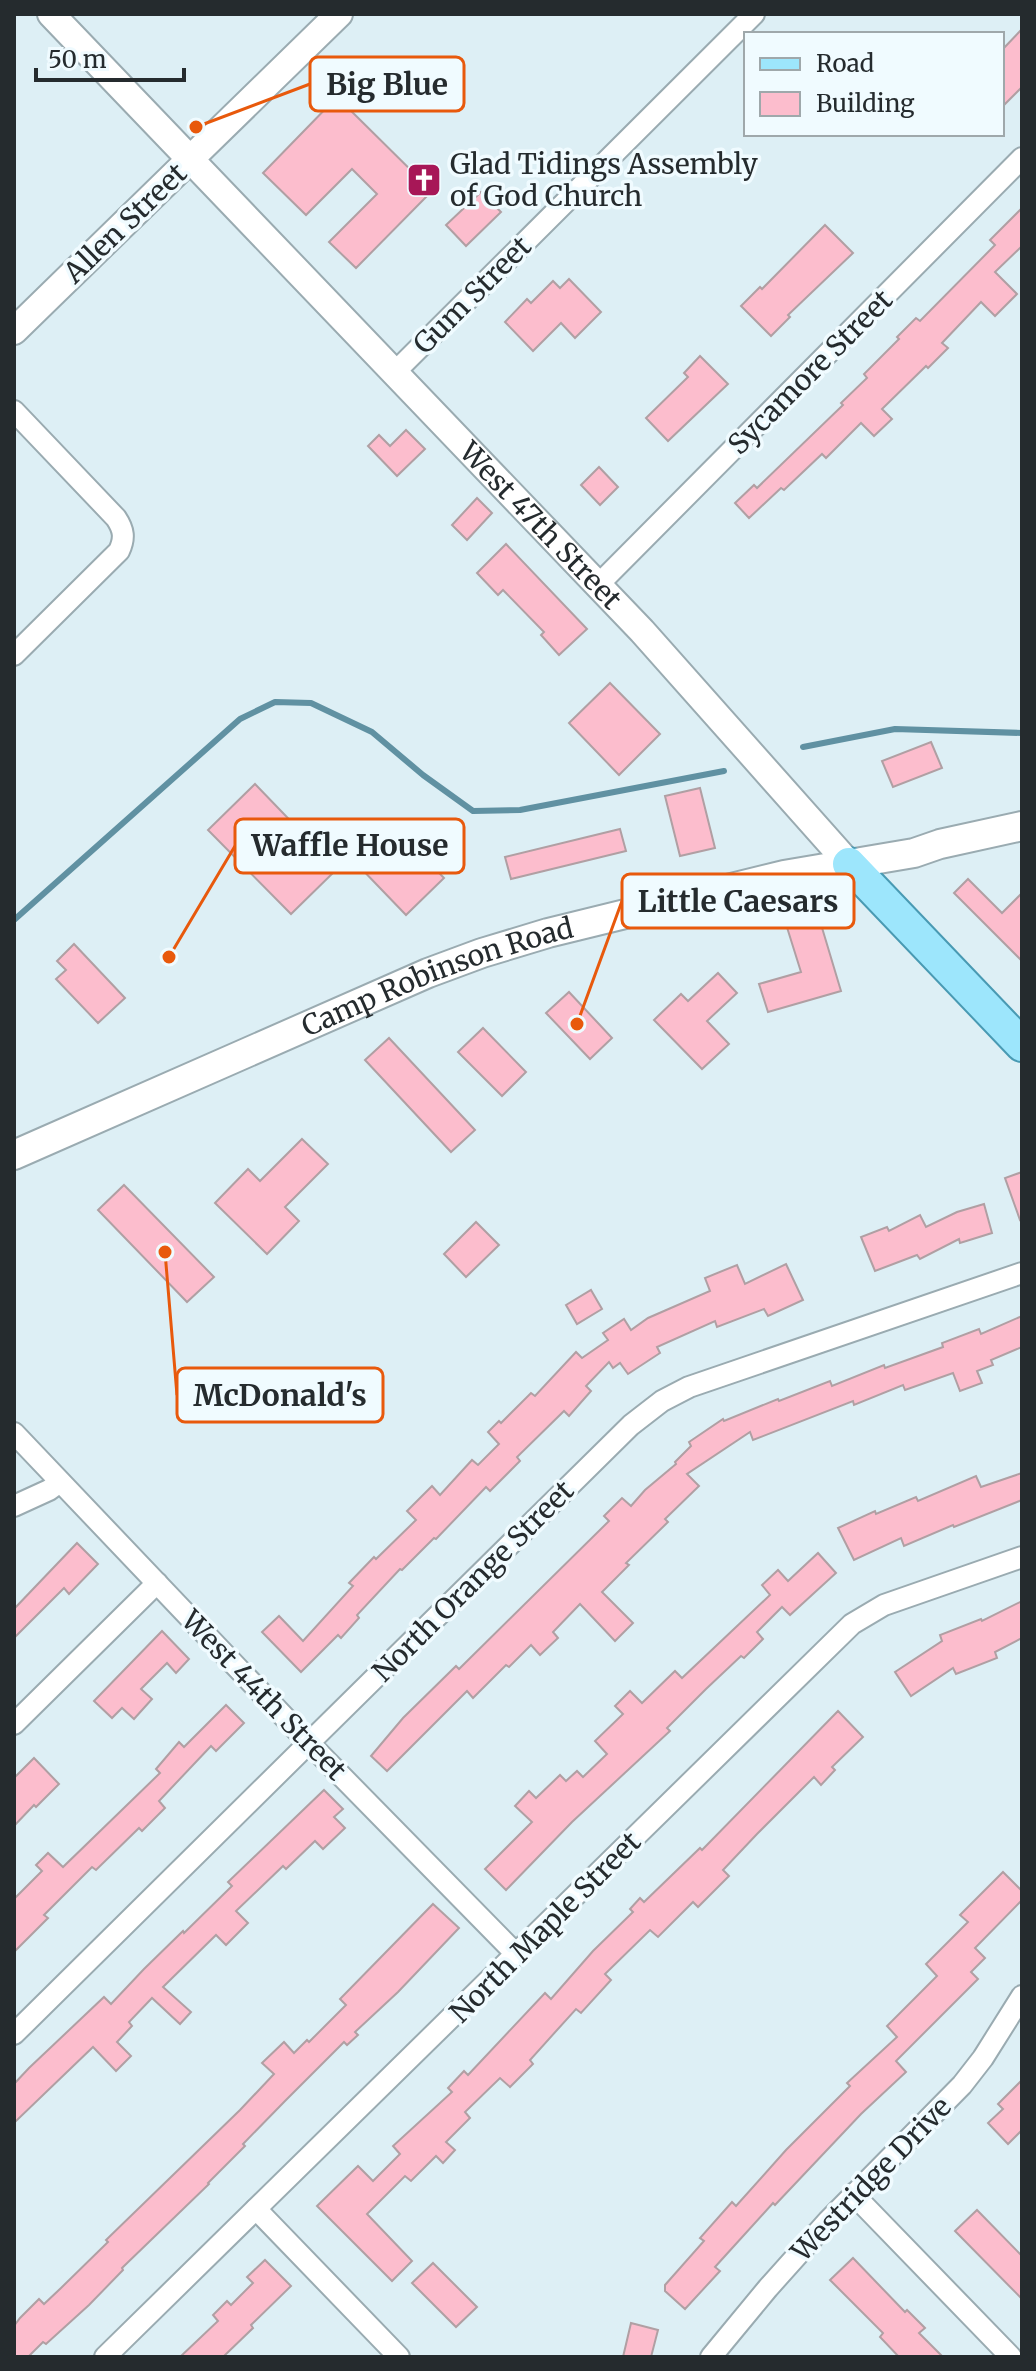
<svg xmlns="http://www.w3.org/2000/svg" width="1036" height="2371" viewBox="0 0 1036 2371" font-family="Merriweather,serif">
	<rect width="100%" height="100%" fill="#ddeff5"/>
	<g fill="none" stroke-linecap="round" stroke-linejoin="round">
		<g stroke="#6091a2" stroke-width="6">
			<polyline points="803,747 895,729 1022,733"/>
			<polyline points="14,920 240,719 275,702 311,703 372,732 423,775 473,811 520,810 724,771"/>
		</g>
	</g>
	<g fill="#fcbdcd" stroke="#b09fa3" stroke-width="2">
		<polygon points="1022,29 1022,87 1002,107 1002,50"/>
		<polygon points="337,97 432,191 356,268 329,242 377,194 352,169 306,215 263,173"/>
		<polygon points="481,192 501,212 466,246 446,225"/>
		<polygon points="1022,208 1022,246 995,272 1017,294 995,316 981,302 942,343 948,348 928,368 926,366 882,409 892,419 874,436 861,423 826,458 822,454 784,490 781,488 749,518 735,503 754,485 757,488 843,405 841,403 867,378 864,374 899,339 897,337 916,318 920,321 995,245 990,240"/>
		<polygon points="825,225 853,253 788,315 790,317 771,336 741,306 760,287 762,289"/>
		<polygon points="569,279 601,312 575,338 561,323 533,351 505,322 527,299 531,303 553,281 560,288"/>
		<polygon points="700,356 728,384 668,441 646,418 688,377 684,373"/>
		<polygon points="406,430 425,449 397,476 368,446 379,435 390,446"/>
		<polygon points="599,467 618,487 600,505 581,485"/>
		<polygon points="477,498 492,513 467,540 452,525"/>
		<polygon points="506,544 587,629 559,655 541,635 544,632 503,590 498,595 477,573"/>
		<polygon points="610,683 660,734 619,775 569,723"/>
		<polygon points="931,742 942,768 893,787 882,761"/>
		<polygon points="255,784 337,869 291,914 208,830"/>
		<polygon points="700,788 715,848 680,856 665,796"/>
		<polygon points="391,823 444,878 406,915 353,860"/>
		<polygon points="620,829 626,851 511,879 505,857"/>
		<polygon points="968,879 1002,913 1022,893 1022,961 954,893"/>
		<polygon points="817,911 841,991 768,1012 759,984 801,972 785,921"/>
		<polygon points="74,944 125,998 98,1023 56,979 66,970 57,961"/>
		<polygon points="718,973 737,993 707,1021 729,1044 702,1069 654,1020 681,994 688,1001"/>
		<polygon points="569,992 612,1038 590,1059 546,1013"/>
		<polygon points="483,1028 526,1072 502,1096 458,1052"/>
		<polygon points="389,1038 475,1130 451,1152 365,1060"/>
		<polygon points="302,1139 328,1164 285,1207 299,1221 267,1254 215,1203 248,1169 260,1181"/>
		<polygon points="1022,1172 1022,1219 1020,1220 1005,1178"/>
		<polygon points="124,1185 214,1277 187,1302 98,1210"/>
		<polygon points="984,1204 992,1233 960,1243 959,1239 920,1259 917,1255 875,1271 861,1237 887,1227 889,1231 920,1215 926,1227 957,1212"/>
		<polygon points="476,1222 499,1245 466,1277 444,1254"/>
		<polygon points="786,1264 803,1300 768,1316 764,1309 717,1327 715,1321 657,1347 660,1353 628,1374 620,1363 613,1368 609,1362 586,1386 591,1391 569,1416 564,1411 517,1457 520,1461 490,1491 486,1487 436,1539 434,1538 402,1570 400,1569 357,1615 359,1618 341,1638 338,1635 301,1672 262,1632 279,1616 303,1641 353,1586 349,1583 374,1557 376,1559 416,1520 407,1511 432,1486 440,1495 472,1460 478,1465 499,1444 488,1432 499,1421 501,1423 531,1393 535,1396 576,1352 582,1358 608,1340 603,1333 624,1319 631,1330 648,1318 710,1291 705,1278 737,1265 745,1284"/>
		<polygon points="591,1290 602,1309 577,1324 566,1305"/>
		<polygon points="1022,1316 1022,1347 991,1360 993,1365 977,1371 982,1383 960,1391 953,1373 905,1390 903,1385 854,1405 853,1401 753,1440 750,1432 687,1474 699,1486 665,1519 668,1522 626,1563 629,1565 602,1592 633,1623 615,1641 580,1604 553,1632 558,1638 540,1655 531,1645 509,1667 506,1665 473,1698 467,1691 387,1771 371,1756 403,1718 456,1666 459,1669 609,1521 604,1516 622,1498 631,1506 645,1490 676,1464 675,1462 691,1446 689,1442 723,1419 724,1421 778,1399 779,1401 830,1381 832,1386 884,1365 885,1368 943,1347 942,1343 979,1329 981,1334"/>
		<polygon points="1022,1473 1022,1500 954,1527 953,1525 904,1546 901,1538 854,1560 838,1528 875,1511 876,1514 916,1497 918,1501 976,1476 981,1487"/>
		<polygon points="77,1543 98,1564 69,1594 64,1588 14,1638 14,1609"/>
		<polygon points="818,1553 836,1573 790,1615 782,1607 757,1632 763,1639 744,1658 741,1656 706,1689 667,1728 670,1731 572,1822 506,1890 485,1869 532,1822 515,1806 529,1791 536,1798 560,1775 566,1781 577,1771 583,1777 607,1754 595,1741 623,1714 615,1706 630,1691 642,1703 675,1671 682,1678 770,1595 762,1585 778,1570 788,1581"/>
		<polygon points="1022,1601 1022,1638 995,1652 997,1658 956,1674 953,1668 911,1696 895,1672 942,1641 940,1635 981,1619 982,1621"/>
		<polygon points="162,1631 189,1659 176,1673 167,1663 141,1689 152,1699 134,1719 122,1708 112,1718 94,1701"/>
		<polygon points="226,1705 244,1723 216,1751 211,1746 159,1801 165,1808 142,1831 139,1828 96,1870 92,1867 44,1915 48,1918 14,1952 14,1899 42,1871 36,1865 48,1853 63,1867 160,1773 156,1769 179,1742 184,1747"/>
		<polygon points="838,1711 863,1737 832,1767 835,1770 821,1785 814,1777 757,1834 723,1870 729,1876 698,1907 693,1902 658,1937 650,1930 605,1974 611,1980 581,2013 576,2009 530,2060 533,2064 510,2087 500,2078 465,2112 470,2118 446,2142 455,2150 443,2163 436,2156 411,2181 405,2176 367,2214 412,2261 392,2281 317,2206 358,2166 373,2181 400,2154 393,2146 452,2092 448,2088 464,2071 468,2075 545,1993 551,1999 593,1951 633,1912 630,1909 640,1898 644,1902 700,1848 702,1850"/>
		<polygon points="34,1758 59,1784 36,1807 34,1805 14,1826 14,1778"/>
		<polygon points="324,1790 343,1809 334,1817 345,1828 323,1849 315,1841 286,1869 283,1866 236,1911 248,1923 226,1945 216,1935 163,1987 191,2012 180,2024 152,1998 129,2022 132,2026 117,2042 131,2056 116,2071 93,2047 14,2123 14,2084 29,2068 104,1997 111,2004 144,1969 183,1931 184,1933 232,1886 228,1882"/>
		<polygon points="1003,1872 1022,1891 1022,1900 975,1948 985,1958 971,1972 978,1979 896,2061 906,2072 861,2114 775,2205 773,2203 715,2267 720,2271 685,2309 665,2291 665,2285 704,2241 700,2238 732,2202 736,2206 786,2150 850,2086 847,2083 897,2037 887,2026 937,1976 926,1964 968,1922 960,1915"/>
		<polygon points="433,1904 459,1928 398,1992 355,2032 358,2035 347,2045 344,2042 285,2101 243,2144 245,2146 208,2183 209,2184 122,2268 123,2270 89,2305 46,2344 43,2342 28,2357 14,2357 14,2326 20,2318 39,2299 44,2304 61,2288 108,2242 106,2240 240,2110 274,2074 262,2063 284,2042 294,2053 307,2040 309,2042 346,2005 340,1999"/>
		<polygon points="1022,2080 1022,2130 1008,2144 988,2123 1003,2109 998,2104"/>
		<polygon points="977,2210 1022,2256 1022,2299 955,2231"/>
		<polygon points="853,2258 905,2312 907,2310 925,2328 919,2333 943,2357 899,2357 880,2337 883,2333 830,2280"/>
		<polygon points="265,2260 291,2286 251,2325 253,2328 223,2357 180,2357 218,2321 213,2315 227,2301 231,2305 253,2283 247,2277"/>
		<polygon points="433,2263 477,2307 456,2327 412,2283"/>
		<polygon points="631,2323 658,2330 651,2357 623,2357"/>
	</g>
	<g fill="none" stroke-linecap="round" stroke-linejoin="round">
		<g stroke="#9aabb1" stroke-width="24">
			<g id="minor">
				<polyline points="394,373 754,14"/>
				<path d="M14 411 116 518C124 530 125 538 119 551L14 655"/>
				<polyline points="598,585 1022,158"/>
				<polyline points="14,1433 309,1743 517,1955"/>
				<polyline points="14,1506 49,1490 60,1482"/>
				<polyline points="14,1724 157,1583"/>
				<polyline points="14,2034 631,1425 662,1401 689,1387 1022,1273"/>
				<polyline points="853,2194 1011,2357"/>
				<polyline points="256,2209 399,2357"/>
				<polyline points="105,2357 852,1624 884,1605 1022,1557"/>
				<polyline points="711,2357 768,2288 828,2221 962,2085 983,2058 1022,1996"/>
			</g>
		</g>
		<g stroke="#9aabb1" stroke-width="30">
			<g id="tertiary">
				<path id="s1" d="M51 14 642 631 849 864"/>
				<polyline points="14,331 339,14"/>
			</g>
		</g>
		<g stroke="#9aabb1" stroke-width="32">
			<g id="secondary">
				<path id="s2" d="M14 1155 428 973 482 953 548 933 784 875 914 853 940 844 1022 826"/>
			</g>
		</g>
		<g stroke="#499ab3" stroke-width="36">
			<polyline id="primary" points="849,864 1022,1045"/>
		</g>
		<use href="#minor" stroke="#fff" stroke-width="20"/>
		<use href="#tertiary" stroke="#fff" stroke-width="26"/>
		<use href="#secondary" stroke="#fff" stroke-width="28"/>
		<use href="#primary" stroke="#9de6fc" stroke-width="32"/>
	</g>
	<defs>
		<g id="church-square" transform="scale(1.8)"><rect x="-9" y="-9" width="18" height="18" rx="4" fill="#a71757" stroke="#f0fbff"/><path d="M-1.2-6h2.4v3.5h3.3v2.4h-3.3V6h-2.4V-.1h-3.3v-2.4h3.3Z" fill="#fff"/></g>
	</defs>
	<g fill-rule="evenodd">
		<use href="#church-square" x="424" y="180"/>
	</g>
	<g text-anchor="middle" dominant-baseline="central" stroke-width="7" stroke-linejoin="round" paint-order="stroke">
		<g font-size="28" fill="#252b2e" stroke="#f0fbff" text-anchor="start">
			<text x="450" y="164">Glad Tidings Assembly<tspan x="450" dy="32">of God Church</tspan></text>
		</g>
		<g font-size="28" fill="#252b2e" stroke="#f0fbff">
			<text transform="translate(125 223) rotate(-44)">Allen Street</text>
			<text transform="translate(472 295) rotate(-45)">Gum Street</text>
			<text transform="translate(810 372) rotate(-45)">Sycamore Street</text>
			<text stroke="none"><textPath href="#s1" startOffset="708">West 47th Street</textPath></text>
			<text stroke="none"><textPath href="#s2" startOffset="460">Camp Robinson Road</textPath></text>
			<text transform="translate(473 1581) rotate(-45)">North Orange Street</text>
			<text transform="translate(264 1695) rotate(46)">West 44th Street</text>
			<text transform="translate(545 1927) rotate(-45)">North Maple Street</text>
			<text transform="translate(871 2179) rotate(-46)">Westridge Drive</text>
		</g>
	</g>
	<path fill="none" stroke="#e8590c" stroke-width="3" d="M196 127L310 84M169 957L235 846M577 1024L622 901M165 1252L177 1395"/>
	<g fill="#e8590c" stroke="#f0fbff" stroke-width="3">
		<circle cx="196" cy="127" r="8"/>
		<circle cx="169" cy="957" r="8"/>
		<circle cx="577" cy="1024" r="8"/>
		<circle cx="165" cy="1252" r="8"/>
	</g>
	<g fill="#f0fbff" stroke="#e8590c" stroke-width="3">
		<rect x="310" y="57" width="154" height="54" rx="8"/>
		<rect x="235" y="819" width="229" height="54" rx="8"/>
		<rect x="622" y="874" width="232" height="54" rx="8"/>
		<rect x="177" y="1368" width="206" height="54" rx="8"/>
	</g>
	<g font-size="30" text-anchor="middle" font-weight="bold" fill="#252b2e">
		<text x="387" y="95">Big Blue</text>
		<text x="350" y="856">Waffle House</text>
		<text x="738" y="912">Little Caesars</text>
		<text x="280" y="1406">McDonald's</text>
	</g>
	<rect width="1036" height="2371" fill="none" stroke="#252b2e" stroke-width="32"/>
	<rect x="744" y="32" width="260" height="104" fill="#f0fbff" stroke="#9fa8ab" stroke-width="2"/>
	<rect x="760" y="58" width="40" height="12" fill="#9de6fc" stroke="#9fa8ab" stroke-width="2"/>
	<text x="816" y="72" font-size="24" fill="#252b2e">Road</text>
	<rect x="760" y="92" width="40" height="24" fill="#fcbdcd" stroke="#9fa8ab" stroke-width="2"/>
	<text x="816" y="112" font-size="24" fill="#252b2e">Building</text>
	<path d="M36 68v12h148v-12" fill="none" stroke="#252b2e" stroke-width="4"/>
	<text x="48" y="68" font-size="24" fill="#252b2e" stroke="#f0fbff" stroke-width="6" paint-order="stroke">50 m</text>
</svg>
